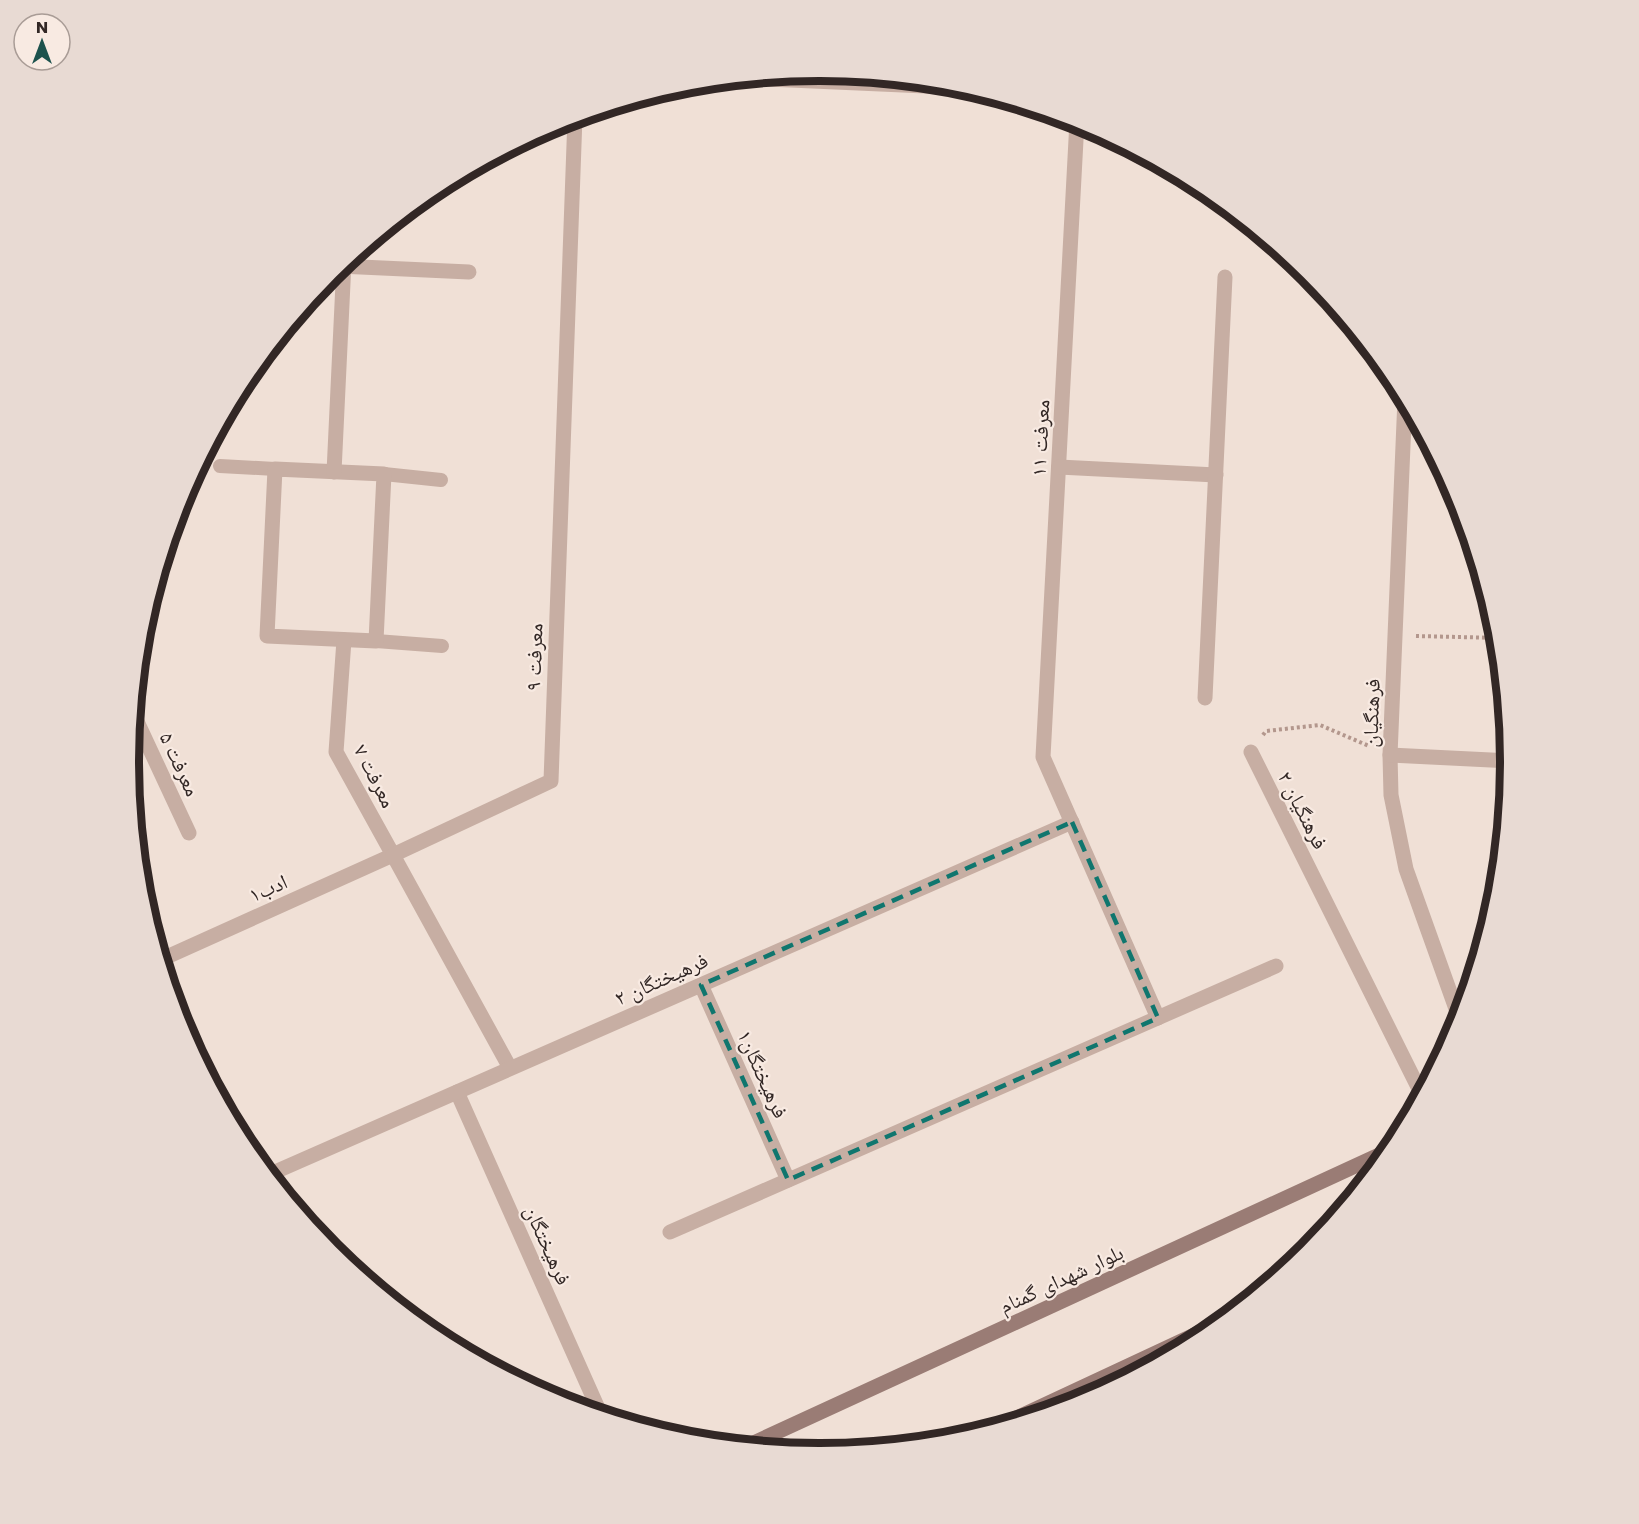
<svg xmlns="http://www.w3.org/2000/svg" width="1639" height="1524" viewBox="0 0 1639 1524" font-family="Poppins,'Noto Naskh Arabic',sans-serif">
	<rect width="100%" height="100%" fill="#f0e0d6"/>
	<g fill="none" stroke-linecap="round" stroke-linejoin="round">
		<g stroke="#b3978d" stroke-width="4" stroke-dasharray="3 3" stroke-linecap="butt">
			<polyline points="1416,636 1499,638"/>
			<polyline points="1263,735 1266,731 1320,725 1369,746"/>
		</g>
		<g stroke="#c7aea3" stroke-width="14">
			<polyline points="220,466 275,469"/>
			<polyline points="384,474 441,480"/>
			<polyline points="376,641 442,646"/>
		</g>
		<g stroke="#c7aea3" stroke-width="15">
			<polyline points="747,78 970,88"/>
			<polyline points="1077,121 1043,757 1158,1018"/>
			<polyline points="339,266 469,272"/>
			<polyline points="1405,398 1390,755 1391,795 1406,869 1460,1020"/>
			<polyline points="1059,467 1216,475"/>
			<polygon points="275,469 384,474 376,641 267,636"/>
			<polyline points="334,472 344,262"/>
			<polyline points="1205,698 1225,277"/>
			<polyline points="133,713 189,833"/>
			<polyline points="129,748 145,740"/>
			<polyline points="1251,752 1422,1095"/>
			<polyline points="1390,755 1511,761"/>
			<polyline points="160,960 393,855 336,752 344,640"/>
			<polyline points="701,985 788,1180"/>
			<polyline points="510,1068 393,855 551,781 575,117"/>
			<polyline points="457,1092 601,1415"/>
			<polyline points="268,1175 1072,822"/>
			<polyline points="670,1232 1276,966"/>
		</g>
		<g stroke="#9a7c75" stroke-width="15">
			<polyline points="995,1428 1220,1323"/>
			<polyline points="747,1446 1392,1149"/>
		</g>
	</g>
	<path fill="none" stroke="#0f766e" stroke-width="4.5" stroke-dasharray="12 8" stroke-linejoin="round" d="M1072 822 1158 1018 788 1180 701 985Z"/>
	<g text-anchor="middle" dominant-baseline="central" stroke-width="4.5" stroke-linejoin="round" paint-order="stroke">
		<g font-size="21" fill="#322725" stroke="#f8eae2">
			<text transform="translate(1040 438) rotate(-87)">معرفت ۱۱</text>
			<text transform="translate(534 657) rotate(-88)">معرفت ۹</text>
			<text transform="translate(1371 713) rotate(-88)">فرهنگیان</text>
			<text transform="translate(180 764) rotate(65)">معرفت ۵</text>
			<text transform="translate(375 776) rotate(63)">معرفت ۷</text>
			<text transform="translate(1303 810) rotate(63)">فرهنگیان ۲</text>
			<text transform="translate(268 888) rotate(-24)">ادب۱</text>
			<text transform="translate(661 979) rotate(-24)">فرهیختگان ۲</text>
			<text transform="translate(763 1074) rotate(66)">فرهیختگان۱</text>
			<text transform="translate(548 1245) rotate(66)">فرهیختگان</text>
			<text transform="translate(1061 1279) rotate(-25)">بلوار شهدای گمنام</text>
		</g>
	</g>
	<path d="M0 0H1639V1524H0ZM819 81H820A680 680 0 0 1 1500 761V763A680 680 0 0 1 820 1443H819A680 680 0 0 1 139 763V761A680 680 0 0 1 819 81Z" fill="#e8dad3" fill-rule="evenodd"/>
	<path fill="none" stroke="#322725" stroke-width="8" d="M819 81H820A680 680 0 0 1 1500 761V763A680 680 0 0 1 820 1443H819A680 680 0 0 1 139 763V761A680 680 0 0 1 819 81Z"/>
	<g transform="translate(42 42)"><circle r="28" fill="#f8eae2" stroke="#a99c96" stroke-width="1.5"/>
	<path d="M0-4.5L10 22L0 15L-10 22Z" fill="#1c524d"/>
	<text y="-9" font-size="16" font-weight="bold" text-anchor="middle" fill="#322725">N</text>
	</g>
</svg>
